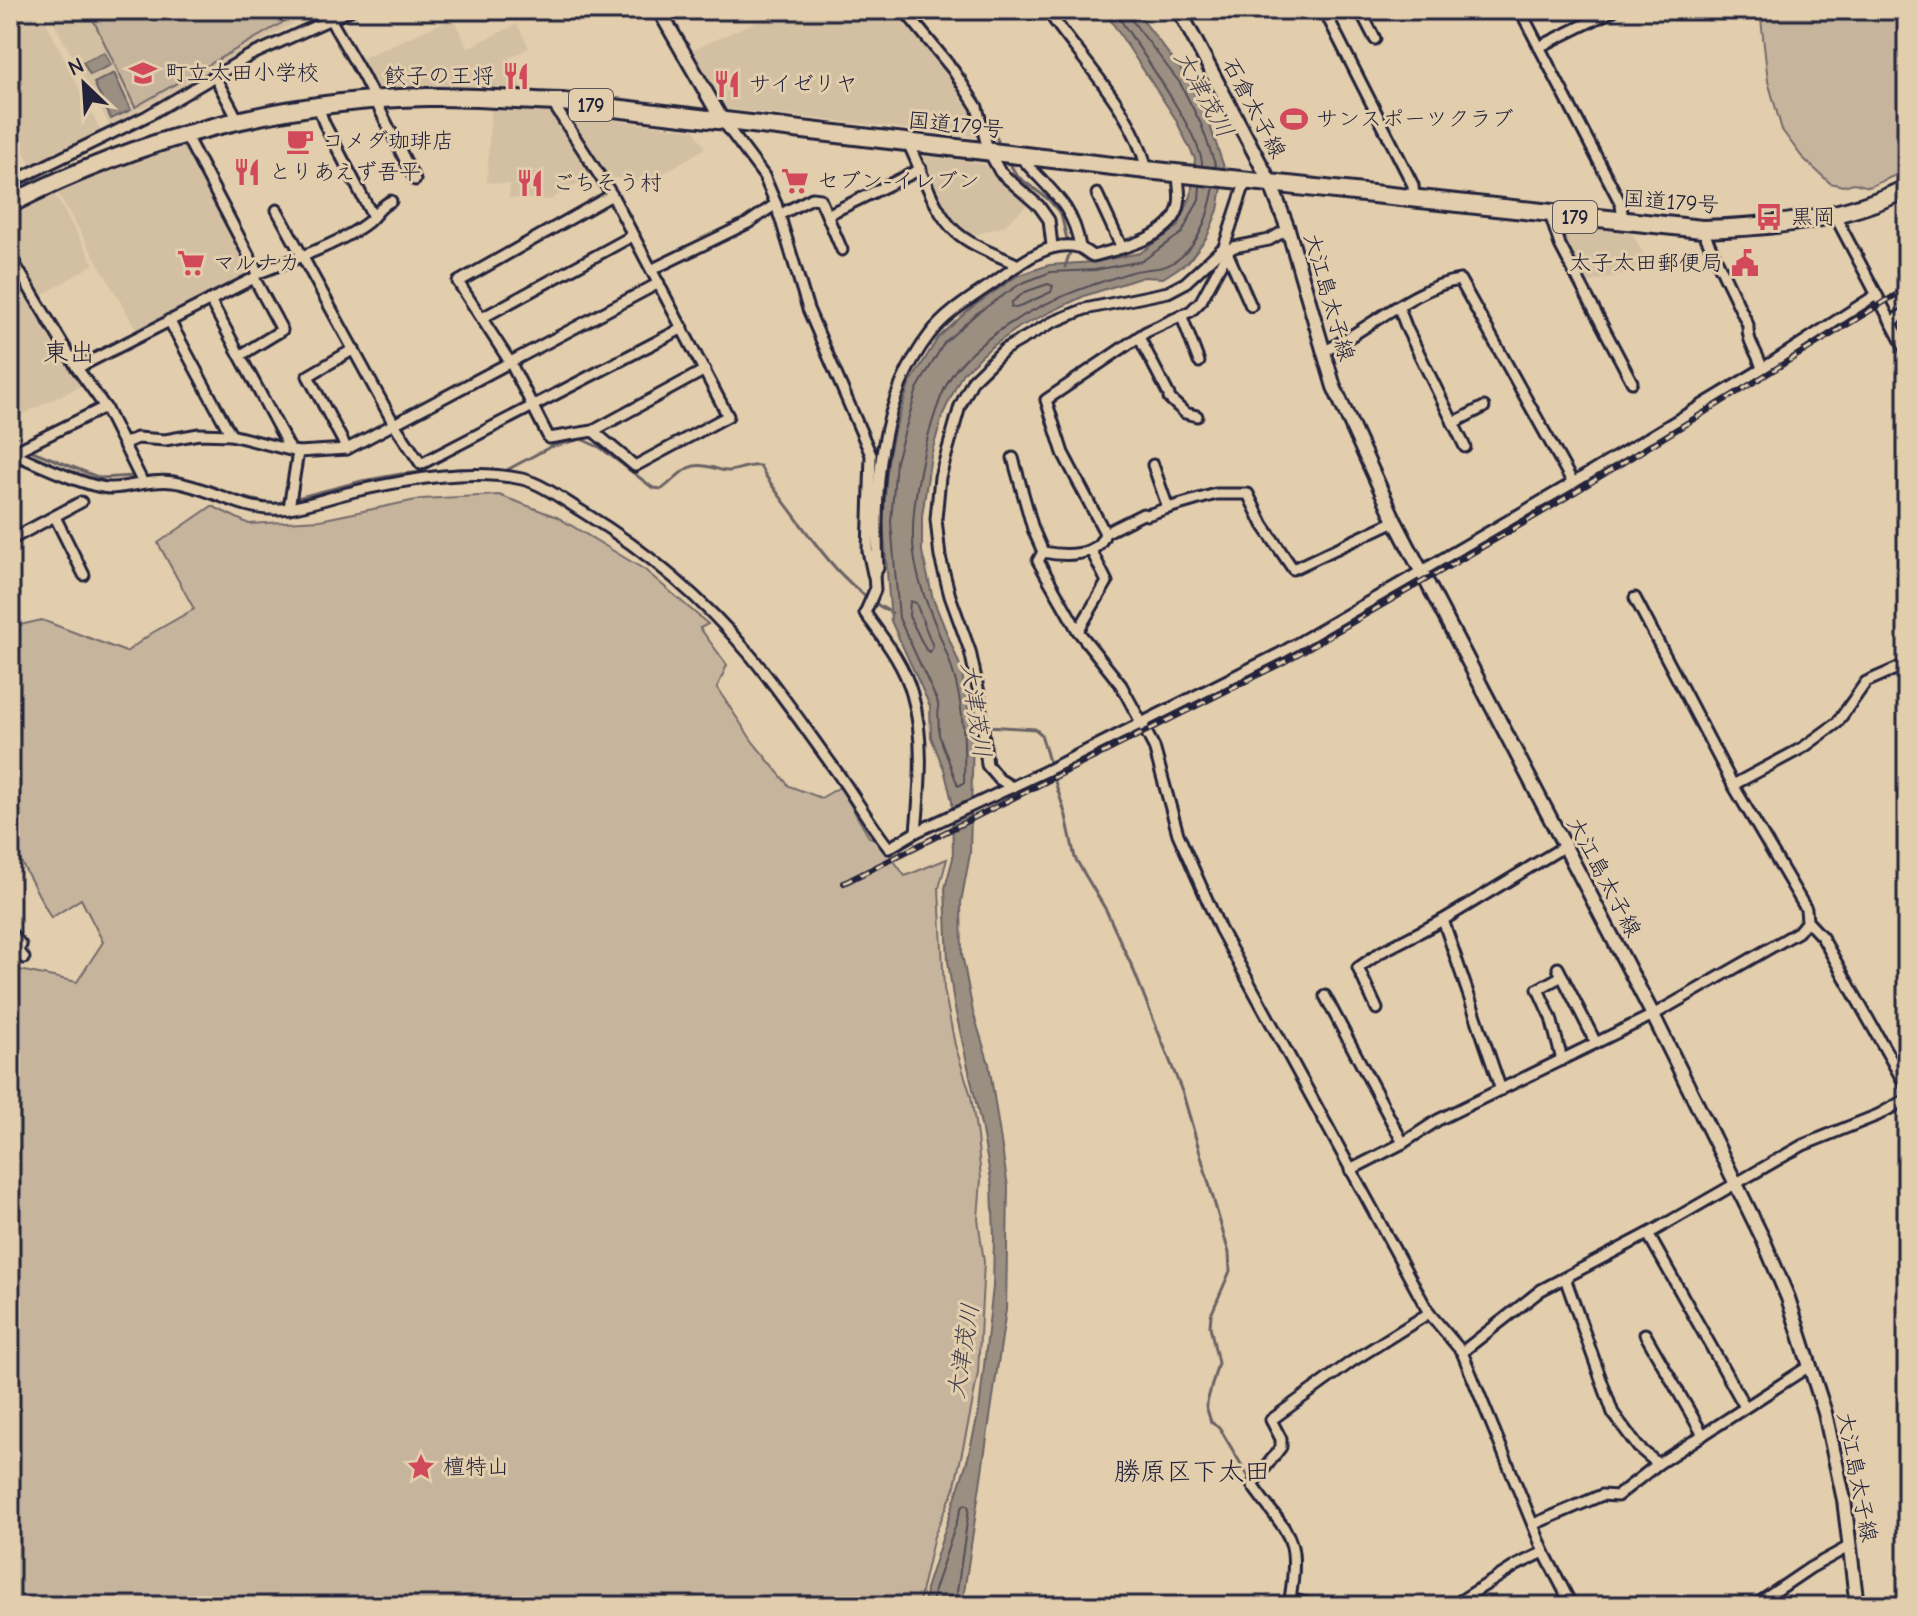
<svg xmlns="http://www.w3.org/2000/svg" width="1917" height="1616" viewBox="0 0 1917 1616" font-family="'Comic Neue','Klee One',sans-serif">
	<rect width="100%" height="100%" fill="#e2cdac"/>
	<filter id="ink" filterUnits="userSpaceOnUse"><feTurbulence type="fractalNoise" baseFrequency=".0125" numOctaves="2"/><feDisplacementMap in="SourceGraphic" scale="16" xChannelSelector="R" yChannelSelector="G"/><feConvolveMatrix kernelMatrix="1 2 1 2 8 2 1 2 1" color-interpolation-filters="sRGB"/></filter>
	<g filter="url(#ink)">
		<g fill="#d3c0a3">
			<polygon points="39,10 293,10 301,19 110,126 49,14"/>
			<polygon points="781,10 901,10 940,56 979,116 982,137 725,109 689,52"/>
			<polygon points="30,15 46,22 101,131 99,136 32,167 10,127 10,27"/>
			<polygon points="453,18 468,48 517,24 529,48 509,58 525,92 461,86 374,90 358,60"/>
			<polygon points="491,107 552,111 590,177 549,200 509,198 510,184 487,182"/>
			<polygon points="569,115 694,130 705,148 648,183 608,177"/>
			<polygon points="185,143 253,271 136,329 56,190"/>
			<polygon points="922,155 999,166 1005,181 1028,204 1004,226 970,236 958,230 943,211 923,168"/>
			<polygon points="53,191 94,264 38,298 10,252 10,210"/>
			<polygon points="1563,226 1632,233 1646,259 1641,265 1626,273 1583,284 1562,240"/>
			<polygon points="10,266 81,386 10,420"/>
		</g>
		<g fill="#c6b49c" stroke="#746b6c" stroke-width="2">
			<polygon points="97,10 290,10 294,16 135,107 90,13"/>
			<polygon points="1760,10 1907,10 1907,170 1869,187 1854,183 1843,186 1830,183 1802,157 1782,130 1768,81"/>
			<polygon points="499,495 557,517 645,570 708,624 700,628 727,665 717,688 753,742 789,786 821,798 840,787 869,837 879,840 905,876 947,859 939,888 944,989 955,1045 971,1096 977,1136 981,1179 978,1219 984,1262 978,1373 970,1415 954,1490 934,1536 918,1606 10,1606 10,968 77,982 103,942 81,899 51,918 10,841 10,638 20,625 42,620 126,652 152,633 194,609 158,543 212,506 249,524 320,520 421,499"/>
		</g>
		<g fill="#9b8f82" stroke="#6b6366" stroke-width="2">
			<polygon points="1104,10 1135,10 1187,78 1208,120 1225,170 1218,210 1207,237 1188,262 1163,278 1143,277 1084,296 1021,326 990,348 962,374 943,414 931,455 922,516 922,552 933,599 961,668 973,736 970,854 961,902 962,954 973,1012 989,1064 1008,1187 1006,1310 962,1606 924,1606 926,1589 968,1458 979,1410 993,1287 994,1237 992,1185 981,1125 954,1004 948,961 945,888 953,858 952,801 944,769 931,737 930,706 891,621 883,522 888,460 894,432 909,385 938,338 971,308 1017,276 1049,265 1094,262 1140,253 1178,226 1191,196 1195,159 1175,118"/>
			<polygon points="104,52 111,65 90,75 83,62"/>
			<polygon points="114,73 131,110 111,119 94,83"/>
		</g>
		<g fill="none" stroke-linecap="round" stroke-linejoin="round">
			<g stroke="#524e57" stroke-width="2">
				<path d="M1114 10C1131 37 1205 140 1202 166"/>
				<polyline points="1129,10 1130,18 1180,83 1201,124 1216,167"/>
				<path d="M1200 186 1199 199 1182 233 1142 261 1095 270 1051 272 1020 284 976 314 944 343 917 389 896 461 891 522 899 618 938 703 939 735 958 786 964 783C965 745 964 705 952 669 940 630 919 595 914 554 910 522 917 483 924 452 930 428 941 387 957 368 995 324 1054 297 1107 280 1118 277 1130 271 1142 270 1160 267 1164 270 1181 257 1202 240 1209 212 1214 187"/>
				<polygon points="1048,284 1053,286 1051,292 1016,308 1011,307 1012,302 1025,292"/>
				<polygon points="910,601 916,603 933,647 930,652 926,650 909,616"/>
				<polyline points="932,1606 934,1590 962,1506 966,1504 969,1508 955,1606"/>
			</g>
			<g stroke="#6b6366" stroke-width="3">
				<polyline points="912,10 965,76 974,95"/>
				<polyline points="982,109 998,141"/>
				<polyline points="1007,159 1017,176 1048,199 1061,214 1070,252 1065,267"/>
				<polyline points="10,442 100,478 135,476"/>
				<polyline points="142,476 173,476 205,486"/>
				<polyline points="227,494 272,504 286,501"/>
				<path d="M293 499 362 481 401 474 460 469 505 471 550 447 581 439 601 448 653 488 662 489C679 477 686 460 710 467 717 468 722 472 729 471 740 470 748 464 760 466 771 487 786 503 799 522 825 557 852 593 892 613"/>
				<polyline points="987,726 1035,729 1041,734 1050,765"/>
				<polyline points="1052,772 1066,816 1075,858 1106,910 1134,971 1183,1094 1229,1253 1230,1271 1211,1315 1210,1326 1218,1363 1206,1406 1211,1422 1219,1427 1251,1481"/>
				<path d="M1260 1489C1284 1517 1302 1531 1299 1570 1298 1579 1298 1587 1295 1595"/>
			</g>
			<g stroke="#22223b" stroke-width="15">
				<g id="street">
					<polyline points="904,10 953,70 977,107 988,150 1000,172 1039,206 1049,220 1052,246"/>
					<path d="M1047 10C1081 60 1133 109 1147 170"/>
					<polyline points="1324,10 1413,185 1414,198"/>
					<polyline points="1360,10 1375,39"/>
					<polyline points="1520,10 1621,204 1623,222"/>
					<polyline points="330,19 363,76 415,180"/>
					<polyline points="1539,47 1614,10"/>
					<polyline points="214,75 238,120"/>
					<polyline points="552,102 612,195 728,416 635,466 593,431 549,438 510,362 458,282 612,195"/>
					<polyline points="318,106 324,123 372,215"/>
					<polyline points="722,120 764,176 776,204 808,309 871,455 868,551 873,574"/>
					<polyline points="185,134 258,273"/>
					<path d="M908 143C921 169 935 214 956 232 973 247 998 255 1018 265"/>
					<path d="M1020 156C1046 188 1073 202 1080 247"/>
					<polyline points="10,183 147,116 249,56 351,10"/>
					<polyline points="1097,194 1122,248"/>
					<polyline points="277,210 394,424 421,464 683,328"/>
					<polyline points="1550,214 1560,245 1632,382"/>
					<polyline points="1834,214 1907,352"/>
					<polyline points="779,215 812,198 820,199 827,215 921,169"/>
					<polyline points="827,215 842,250"/>
					<path d="M1702 229 1748 325C1747 344 1758 351 1762 369"/>
					<polyline points="1226,250 1251,306"/>
					<polyline points="10,256 77,368 105,407 143,483"/>
					<polyline points="653,269 748,223 776,204"/>
					<polyline points="210,300 290,449"/>
					<polyline points="1399,308 1407,329 1465,447"/>
					<polyline points="1182,317 1199,362"/>
					<polyline points="482,318 634,235"/>
					<polyline points="169,320 231,435"/>
					<polyline points="1891,322 1907,312"/>
					<polyline points="1139,337 1169,395 1169,398 1185,413 1197,416"/>
					<path d="M1323 352C1364 332 1418 285 1460 280L1573 483"/>
					<polyline points="241,355 282,330 254,278"/>
					<path d="M77 368 254 278 258 273C290 261 342 243 368 222 376 215 380 206 391 201"/>
					<polyline points="1453,423 1484,407"/>
					<polyline points="593,431 705,370"/>
					<polyline points="125,443 137,438 165,440 199,434 231,435 298,452 347,449 659,283"/>
					<polyline points="347,449 308,376 354,349"/>
					<path d="M10 452C33 462 90 489 112 488 133 487 152 479 173 482 213 487 247 516 289 508 313 504 336 495 360 490 411 479 471 468 522 479 544 484 567 503 586 514 647 551 705 601 751 656 780 691 807 731 834 768 853 794 869 823 889 848L916 832 1044 772 1281 653 1573 483 1762 369 1876 295"/>
					<polyline points="12,453 105,407"/>
					<polyline points="1013,458 1033,529 1043,552 1038,561 1078,631 1121,685 1142,724 1154,747 1178,834 1220,929 1429,1313 1462,1352 1544,1552 1572,1606"/>
					<polyline points="1153,465 1168,508 1216,494 1248,494 1263,525 1293,569 1395,521"/>
					<polyline points="289,508 298,452"/>
					<polyline points="55,517 84,575"/>
					<polyline points="1105,533 1063,453 1046,400 1146,332 1191,311 1201,301 1228,251 1234,247 1269,240 1288,229"/>
					<polyline points="10,540 81,502"/>
					<path d="M1043 552C1064 556 1098 558 1105 533L1143 514 1147 515 1168 508"/>
					<polyline points="1078,631 1107,582 1091,550"/>
					<polyline points="1733,785 1804,747 1837,723 1866,682 1907,664"/>
					<polyline points="1012,787 999,779 987,765 979,693 970,651 950,596 940,557 936,519 940,477 960,406 973,380 1005,349 1051,323 1085,309 1168,292 1185,283 1224,247 1246,180"/>
					<path d="M916 832C920 787 925 738 912 694 904 664 883 638 865 613L875 590 874 575 878 568C874 488 879 400 930 334 947 312 973 297 996 281 1019 264 1048 240 1078 247 1083 248 1087 253 1093 256 1119 249 1174 237 1179 205 1181 195 1178 183 1178 173"/>
					<polyline points="1443,920 1501,1090"/>
					<polyline points="1807,921 1822,937 1907,1088"/>
					<polyline points="10,932 21,945 18,950 24,958"/>
					<polyline points="1558,968 1596,1043"/>
					<polyline points="1562,976 1538,989 1551,1018 1562,1060"/>
					<polyline points="1325,996 1403,1143"/>
					<polyline points="1377,1009 1358,968 1381,952 1443,920 1565,846"/>
					<polyline points="1350,1170 1403,1143 1438,1120 1653,1015 1798,932 1807,921 1806,909 1733,785 1635,598"/>
					<polyline points="1648,1234 1745,1407"/>
					<polyline points="1565,1278 1613,1413 1638,1447 1658,1464"/>
					<polyline points="1645,1334 1703,1435"/>
					<polyline points="1462,1352 1541,1290 1648,1234 1803,1145 1878,1115 1907,1099"/>
					<polyline points="1534,1524 1602,1495 1617,1496 1658,1464 1811,1365"/>
					<polyline points="1290,1599 1318,1606"/>
					<path d="M1283 1606 1290 1599C1301 1533 1287 1535 1252 1485L1281 1447V1439L1271 1420 1351 1362 1429 1313"/>
					<polyline points="1452,1606 1517,1565 1544,1552"/>
					<polyline points="1754,1606 1810,1568 1850,1546"/>
				</g>
			</g>
			<g stroke="#22223b" stroke-width="18">
				<g id="secondary">
					<polyline points="659,10 722,120"/>
					<polyline points="1179,10 1270,182 1288,229 1334,387 1395,521 1653,1015 1763,1239 1788,1298 1825,1413 1844,1500 1857,1606"/>
				</g>
			</g>
			<g stroke="#22223b" stroke-width="22">
				<path id="highway" d="M10 204C140 138 282 100 428 97 473 96 517 101 562 102L1147 170 1702 229C1771 227 1844 220 1907 188"/>
			</g>
			<use href="#street" stroke="#e2cdac" stroke-width="9"/>
			<use href="#secondary" stroke="#e2cdac" stroke-width="12"/>
			<use href="#highway" stroke="#e2cdac" stroke-width="16"/>
			<g stroke="#22223b" stroke-width="6">
				<polyline id="rail" points="844,883 1284,662 1541,513 1907,288"/>
			</g>
			<use href="#rail" stroke="#e2cdac" stroke-width="3" stroke-dasharray="9" stroke-linecap="butt"/>
		</g>
	</g>
	<defs>
		<g id="school-bare" transform="scale(2.16)"><path d="M0-5L7-2L0 1L-7-2ZM-4 1L0 2.5L4 1V4Q0 6-4 4Z" fill="#d1495b" stroke="#e2cdac" stroke-width="2.5" paint-order="stroke"/></g>
		<g id="restaurant-bare" transform="scale(2.16)"><path d="M-5-6h1v4h1v-4h1v4h1v-4h1v5L-1.5 .5V6h-2V.5L-5-1ZM5-6V6H3V1.5H1.5Q1.5-4 5-6Z" fill="#d1495b" stroke="#e2cdac" stroke-width="2.5" paint-order="stroke"/></g>
		<g id="stadium-bare" transform="scale(2.16)"><path d="M0-5a6.5 5 0 1 0 0 10a6.5 5 0 1 0 0-10ZM-3.5-1.8h7v3.6h-7Z" fill="#d1495b" stroke="#e2cdac" stroke-width="2.5" paint-order="stroke"/></g>
		<g id="cafe-bare" transform="scale(2.16)"><path d="M-5.5-4.5H6V0H3Q3 3.5 0 3.5H-2.5Q-5.5 3.5-5.5 0ZM3-3.2v2h1.7v-2ZM-6 4.5H4V6H-6Z" fill="#d1495b" stroke="#e2cdac" stroke-width="2.5" paint-order="stroke"/></g>
		<g id="supermarket-bare" transform="scale(2.16)"><path d="M-6-5.5h2.5l.6 2H6L4.5 2H-2.5L-4.4-4H-6ZM-1.5 3.2a1.3 1.3 0 1 0 .1 0ZM3 3.2a1.3 1.3 0 1 0 .1 0Z" fill="#d1495b" stroke="#e2cdac" stroke-width="2.5" paint-order="stroke"/></g>
		<g id="bus-bare" transform="scale(2.16)"><path d="M-5-6H5V4H4V6H2V4H-2V6H-4V4H-5ZM-3.5-4V0h7V-4ZM-3.5 1.2v1.5H-2V1.2ZM2 1.2v1.5H3.5V1.2Z" fill="#d1495b" stroke="#e2cdac" stroke-width="2.5" paint-order="stroke"/></g>
		<g id="civic-bare" transform="scale(2.16)"><path d="M-.6-6.5H3V-4.5H.6V-3L4-1V1h2V6H-6V1h2V-1L-.6-3ZM-1.2 2.5V6h2.4V2.5Z" fill="#d1495b" stroke="#e2cdac" stroke-width="2.5" paint-order="stroke"/></g>
		<g id="sight-bare" transform="scale(2.16)"><path d="M0-6L1.8-2.2L6-1.7L2.9 1.2L3.7 5.4L0 3.3L-3.7 5.4L-2.9 1.2L-6-1.7L-1.8-2.2Z" fill="#d1495b" stroke="#e2cdac" stroke-width="2.5" paint-order="stroke"/></g>
	</defs>
	<g fill-rule="evenodd">
		<use href="#school-bare" x="143" y="73"/>
		<use href="#restaurant-bare" x="516" y="76"/>
		<use href="#restaurant-bare" x="727" y="84"/>
		<use href="#stadium-bare" x="1294" y="119"/>
		<use href="#cafe-bare" x="300" y="141"/>
		<use href="#restaurant-bare" x="247" y="172"/>
		<use href="#supermarket-bare" x="795" y="181"/>
		<use href="#restaurant-bare" x="530" y="183"/>
		<use href="#bus-bare" x="1769" y="217"/>
		<use href="#supermarket-bare" x="191" y="263"/>
		<use href="#civic-bare" x="1745" y="263"/>
		<use href="#sight-bare" x="421" y="1467"/>
	</g>
	<g text-anchor="middle" dominant-baseline="central" stroke-width="6" stroke-linejoin="round" paint-order="stroke">
		<g fill="#e2cdac" stroke="#5c555d" stroke-width="2">
			<rect x="569" y="89" width="44" height="32" rx="6"/>
			<rect x="1553" y="201" width="44" height="32" rx="6"/>
		</g>
		<g font-size="20" font-weight="bold" fill="#22223b">
			<text x="591" y="105">179</text>
			<text x="1575" y="217">179</text>
		</g>
		<g font-size="22" fill="#22223b" stroke="#e2cdac" text-anchor="start">
			<text x="165" y="73">町立太田小学校</text>
			<text x="494" y="76" text-anchor="end">餃子の王将</text>
			<text x="749" y="84">サイゼリヤ</text>
			<text x="1316" y="119">サンスポーツクラブ</text>
			<text x="322" y="141">コメダ珈琲店</text>
			<text x="269" y="172">とりあえず吾平</text>
			<text x="817" y="181">セブン-イレブン</text>
			<text x="552" y="183">ごちそう村</text>
			<text x="1791" y="217">黒岡</text>
			<text x="213" y="263">マルナカ</text>
			<text x="1723" y="263" text-anchor="end">太子太田郵便局</text>
			<text x="443" y="1467">檀特山</text>
		</g>
		<g font-size="22" fill="#22223b" stroke="#e2cdac">
			<text transform="translate(1254 108) rotate(62)">石倉太子線</text>
			<text transform="translate(956 125) rotate(6)">国道179号</text>
			<text transform="translate(1671 202) rotate(4)">国道179号</text>
			<text transform="translate(1329 297) rotate(74)">大江島太子線</text>
			<text transform="translate(1604 877) rotate(62)">大江島太子線</text>
			<text transform="translate(1857 1477) rotate(79)">大江島太子線</text>
		</g>
		<g font-size="24" font-style="italic" fill="#403d4d" stroke="#e2cdac">
			<text transform="translate(1204 94) rotate(61)">大津茂川</text>
			<text transform="translate(976 710) rotate(82)">大津茂川</text>
			<text transform="translate(963 1351) rotate(-81)">大津茂川</text>
		</g>
		<g font-size="26" fill="#22223b" stroke="#e2cdac">
			<text x="69" y="353">東出</text>
			<text x="1192" y="1472">勝原区下太田</text>
		</g>
	</g>
	<rect width="1917" height="1616" fill="none" stroke="#e2cdac" stroke-width="40"/>
	<rect x="20" y="20" width="1877" height="1576" fill="none" stroke="#22223b" stroke-width="3" filter="url(#ink)"/>
	<g transform="translate(84 84) rotate(335)" stroke="#e2cdac" stroke-width="6" paint-order="stroke">
	<path d="M0-6L14 30L0 20L-14 30Z" fill="#22223b"/>
	<text y="-12" font-size="22" font-weight="bold" text-anchor="middle" fill="#22223b">N</text>
	</g>
</svg>
